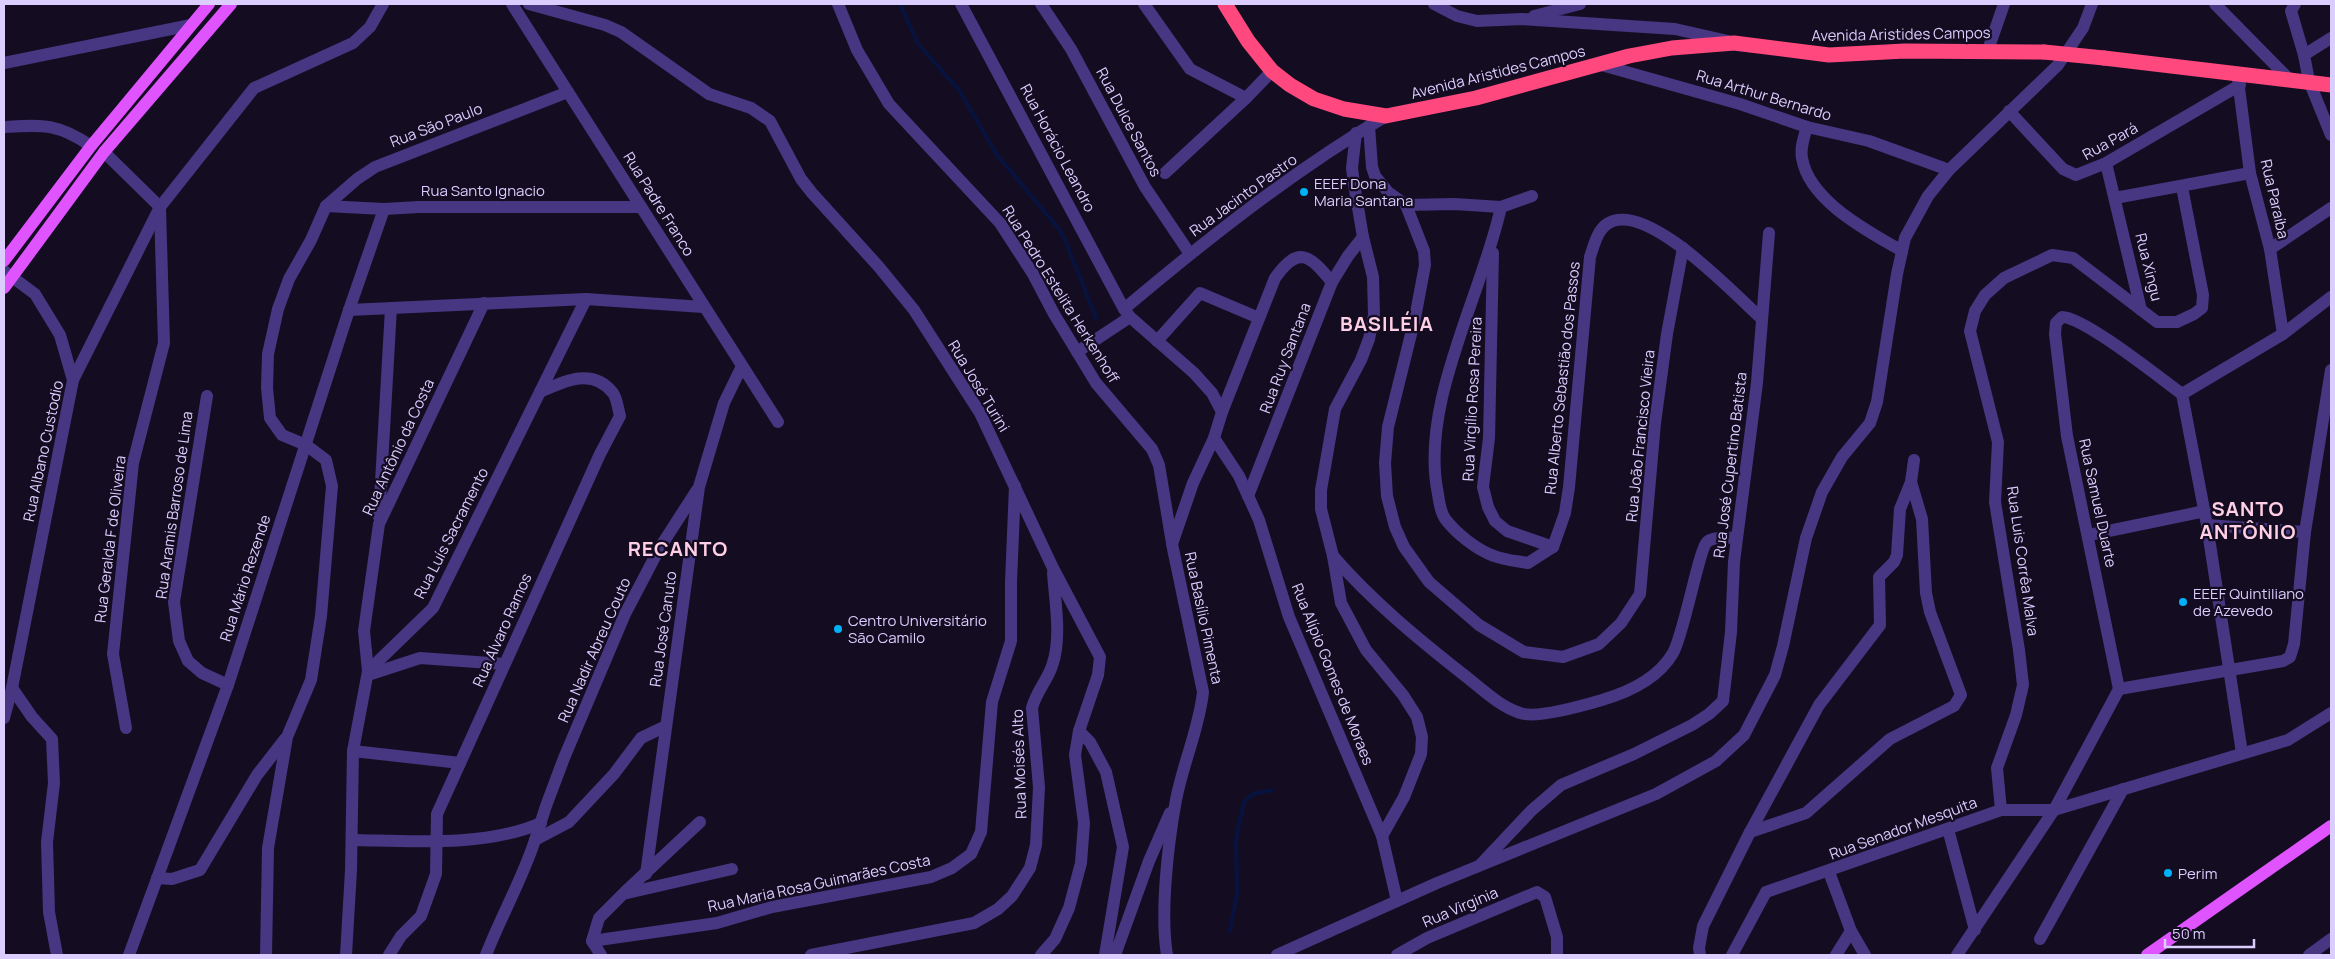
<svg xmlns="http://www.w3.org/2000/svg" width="2335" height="959" viewBox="0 0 2335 959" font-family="Manrope,sans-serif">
	<rect width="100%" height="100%" fill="#140d21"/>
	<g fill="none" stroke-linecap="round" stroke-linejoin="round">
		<g stroke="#08123f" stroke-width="4">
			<polyline points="900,4 918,44 959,90 997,155 1059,229 1065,240 1096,318"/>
			<polyline points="1230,931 1237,894 1236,839 1244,802 1253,794 1272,790"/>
		</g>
		<g stroke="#473682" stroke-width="12">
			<polyline points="512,4 778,422"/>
			<polyline points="529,4 605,25 621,32 709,94 751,108 770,121 801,179 812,193 879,267 914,310 980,413 1053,568 1100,657 1098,675 1079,731 1090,742 1106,772 1123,847 1105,955"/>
			<polyline points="838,4 857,50 889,104 1000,223 1033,274 1054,314 1096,383 1152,449 1159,465 1172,543"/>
			<polyline points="961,4 1124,309 1130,317 1194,373 1212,393 1222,412"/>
			<polyline points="1041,4 1071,49 1145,187 1190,254"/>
			<polyline points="1144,4 1190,69 1246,98"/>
			<polyline points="1434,4 1457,16 1477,21 1522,19 1675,29 1728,41"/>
			<polyline points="2215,4 2289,79"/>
			<polyline points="2295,4 2291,11 2304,55"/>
			<polyline points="1534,16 1580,4"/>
			<polyline points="2331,38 2304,55 2309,81 2331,135"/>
			<polyline points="1988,50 2004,4"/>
			<polyline points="4,63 191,25"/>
			<polyline points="1598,64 1740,104 1807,127 1869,141 1949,170"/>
			<polyline points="2238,80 2250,173 2270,249 2283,334"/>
			<polyline points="2009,111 2063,169 2076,175 2106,163 2240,85"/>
			<polyline points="1369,126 1372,167 1375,176 1388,192 1406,205 1454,204 1501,207 1532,196"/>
			<path d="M4 127C43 125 57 123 91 146"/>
			<path d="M1807 127C1804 137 1800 148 1802 158 1809 201 1868 231 1902 251"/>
			<polyline points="1356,133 1352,168 1354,184 1363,237 1373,277 1374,315 1369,339 1361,360 1335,409 1321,490 1321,509 1333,556 1341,603 1366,650 1403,695 1417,717 1422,737 1421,754 1404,797 1382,836"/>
			<polyline points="104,152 160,207"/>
			<polyline points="2106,163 2141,310"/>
			<polyline points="1165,173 1246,98 1272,71"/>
			<polyline points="2115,198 2250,173"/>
			<polyline points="1406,205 1424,251 1425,265 1415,318 1388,427 1385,463 1387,496 1395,527 1404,547 1429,582 1479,625 1524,652 1563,657 1599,644 1621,623 1640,594 1655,423 1667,334 1683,248"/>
			<polyline points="326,206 384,209 419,207 641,207"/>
			<path d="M1501 207C1482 295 1419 404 1438 494 1439 502 1441 514 1446 520 1457 534 1477 550 1494 556 1504 560 1517 561 1528 563L1553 547"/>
			<polyline points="2270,249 2331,208"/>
			<polyline points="1493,253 1489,438 1483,487 1488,507 1495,521 1507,531 1553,547"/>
			<polyline points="4,271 35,294 60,335 73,380"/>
			<path d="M1124 309C1207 239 1293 171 1386 116"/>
			<polyline points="349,310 586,299 703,307"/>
			<polyline points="1157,341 1200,293 1259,318"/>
			<polyline points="1077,352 1130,317"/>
			<polyline points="2182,394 2207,525 2242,753"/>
			<polyline points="2182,394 2283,334 2331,297"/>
			<polyline points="207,396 174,602 179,641 188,661 202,673 228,685"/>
			<polyline points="1214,438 1239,476 1259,520 1289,617 1382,836 1397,901"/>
			<polyline points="1248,496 1332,282 1348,256 1363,237"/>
			<polyline points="379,517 391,308"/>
			<polyline points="2207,525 2305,532"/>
			<polyline points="2089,535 2205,511"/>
			<path d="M1553 547 1565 513 1569 487 1590 257C1594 245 1597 231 1607 224 1645 198 1734 294 1761 318"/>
			<path d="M1333 556C1372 601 1417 638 1464 675 1482 689 1499 706 1520 713 1536 719 1585 705 1602 700 1629 692 1658 679 1673 653 1684 634 1699 549 1707 542 1713 536 1730 538 1737 538"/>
			<polyline points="368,671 364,631 379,524 484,303"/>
			<polyline points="368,675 420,658 504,664"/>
			<polyline points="12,688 32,717 52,739 54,783 47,842 49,912 57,955"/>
			<path d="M2119 689 2067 436 2055 334 2056 323 2062 317C2084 317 2160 378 2182 394"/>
			<polyline points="2119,689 2283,661 2290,657 2294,644 2305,532 2331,370"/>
			<polyline points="4,718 12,688 73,380 160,207 254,88 353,43 370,27 383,4"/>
			<polyline points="126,728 113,654 133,463 164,343 160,209"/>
			<polyline points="353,751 460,763"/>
			<polyline points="2001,810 1997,768 2016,715 2023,685 2019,650 1995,502 1998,442 1970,331 1975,311 1985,295 2004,278 2052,255 2073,258 2157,322 2177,322 2194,314 2202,308 2203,295 2182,187"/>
			<polyline points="1948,829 1975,930"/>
			<polyline points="1750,832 1806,813 1890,739 1954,706 1961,695 1930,612 1926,593 1922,519 1911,482"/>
			<path d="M352 840C410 841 487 847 541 823"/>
			<polyline points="535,840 546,806 564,758 625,614 659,549 697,490"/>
			<polyline points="1480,865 1532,810 1561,785 1634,754 1692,725 1709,714 1723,701 1731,632 1734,562 1757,383 1769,233"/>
			<polyline points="1829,872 1851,931 1865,955"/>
			<polyline points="646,874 699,487 724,403 742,366"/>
			<polyline points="157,878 172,879 200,870 257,775 285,739"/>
			<polyline points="625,892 700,822"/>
			<polyline points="2040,939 2123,789"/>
			<polyline points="592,941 717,923 772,907 931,877 952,868 971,854 981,832 992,702 1011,641 1011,582 1015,486"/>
			<polyline points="129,955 228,685 349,310 384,209"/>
			<polyline points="266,955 268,848 287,737 311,680 321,616 332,486 326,460 306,445 282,435 270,418 267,388 268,354 278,309 289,279 311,240 326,206 357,179 375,167 568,92"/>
			<polyline points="346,955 351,870 353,751 368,671 433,608 586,299"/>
			<path d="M389 955 401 936 421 916 436 874 437 814 600 454 620 416C618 409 617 398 613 393 593 367 564 381 540 392"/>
			<path d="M486 955C501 916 522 880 535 840L569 822 614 774 641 738 666 726"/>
			<polyline points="601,955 592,941 599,918 623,894 732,869"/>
			<path d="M811 955 974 923 998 909 1012 896 1030 868 1036 845 1039 787 1032 708C1036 692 1047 681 1052 666 1062 638 1055 602 1053 573"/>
			<polyline points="1041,955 1055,939 1069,908 1081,863 1084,823 1075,755 1079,731"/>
			<polyline points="1115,955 1149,861 1170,813"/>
			<path d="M1167 955C1160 913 1168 843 1176 800 1183 763 1199 729 1203 692L1172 544 1193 483 1214 438 1222 412 1275 278C1299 244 1310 256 1332 282"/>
			<polyline points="1277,955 1437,883 1656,794 1716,761 1744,735 1775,675 1783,646 1806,538 1822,492 1842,457 1870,423 1877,402 1897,274 1905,238 1928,196 1949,170 2058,65 2083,28 2092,4"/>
			<polyline points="1397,955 1427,938 1537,892 1545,897 1557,937 1557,955"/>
			<polyline points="1700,955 1699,948 1703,926 1750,832 1819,705 1880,625 1879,577 1894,562 1897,555 1900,509 1911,482 1914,460"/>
			<polyline points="1732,955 1766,892 2001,810 2054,810 2288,740 2331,713"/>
			<polyline points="1836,955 1851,931"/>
			<polyline points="1957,955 2054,810 2119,689"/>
			<polyline points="2309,955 2331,939"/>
		</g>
		<g stroke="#df54ff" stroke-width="12">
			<polyline points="4,261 91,146 209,4"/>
			<polyline points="4,288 104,152 231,4"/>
			<polyline points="2147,955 2331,826"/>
		</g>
		<g stroke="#ff487e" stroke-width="15">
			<polyline points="1225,4 1248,41 1272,71 1290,85 1314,99 1344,109 1386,116 1476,98 1629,56 1672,48 1734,43 1829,55 1905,51 2044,52"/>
			<polyline points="2104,58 2331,85"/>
		</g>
		<polyline stroke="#ff487e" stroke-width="15" points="2044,52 2104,58"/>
	</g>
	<g fill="#00b1f8" stroke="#140d21" stroke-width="2">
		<circle cx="1304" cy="192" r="5"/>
		<circle cx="2183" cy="602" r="5"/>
		<circle cx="838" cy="629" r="5"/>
		<circle cx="2168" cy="873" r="5"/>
	</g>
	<g text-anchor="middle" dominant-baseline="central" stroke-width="4.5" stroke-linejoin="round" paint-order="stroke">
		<g font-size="15" fill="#dccdff" stroke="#140d21">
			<text transform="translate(1901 34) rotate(-1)">Avenida Aristides Campos</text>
			<text transform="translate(1498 72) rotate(-14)">Avenida Aristides Campos</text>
			<text transform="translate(1764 95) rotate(17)">Rua Arthur Bernardo</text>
			<text transform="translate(1129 122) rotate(62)">Rua Dulce Santos</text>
			<text transform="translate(436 125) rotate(-21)">Rua São Paulo</text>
			<text transform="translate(2110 141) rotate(-29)">Rua Pará</text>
			<text transform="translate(1058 148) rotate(62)">Rua Horácio Leandro</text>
			<text x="483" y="190">Rua Santo Ignacio</text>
			<text transform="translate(1243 195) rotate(-36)">Rua Jacinto Pastro</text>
			<text transform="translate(2275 199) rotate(77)">Rua Paraíba</text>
			<text transform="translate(659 204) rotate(58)">Rua Padre Franco</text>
			<text transform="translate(2149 267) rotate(76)">Rua Xingu</text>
			<text transform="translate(1061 294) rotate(58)">Rua Pedro Estelita Herkenhoff</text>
			<text transform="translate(1285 358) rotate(-69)">Rua Ruy Santana</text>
			<text transform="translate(1562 378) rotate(-84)">Rua Alberto Sebastião dos Passos</text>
			<text transform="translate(979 386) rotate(59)">Rua José Turini</text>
			<text transform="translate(1472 399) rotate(-87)">Rua Virgílio Rosa Pereira</text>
			<text transform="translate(1640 436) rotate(-84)">Rua João Francisco Vieira</text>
			<text transform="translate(398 447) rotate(-65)">Rua Antônio da Costa</text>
			<text transform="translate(43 451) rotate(-78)">Rua Albano Custodio</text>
			<text transform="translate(1730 465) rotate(-83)">Rua José Cupertino Batista</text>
			<text transform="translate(2098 503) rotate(78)">Rua Samuel Duarte</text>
			<text transform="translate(174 505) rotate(-82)">Rua Aramis Barroso de Lima</text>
			<text transform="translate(451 533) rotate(-63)">Rua Luís Sacramento</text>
			<text transform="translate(110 539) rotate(-83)">Rua Geralda F de Oliveira</text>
			<text transform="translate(2023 561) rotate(82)">Rua Luis Corrêa Malva</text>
			<text transform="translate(245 578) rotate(-72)">Rua Mário Rezende</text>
			<text transform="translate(1204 618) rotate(78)">Rua Basílio Pimenta</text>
			<text transform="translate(663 629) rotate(-82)">Rua José Canuto</text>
			<text transform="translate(502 630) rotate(-66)">Rua Álvaro Ramos</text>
			<text transform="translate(594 650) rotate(-66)">Rua Nadir Abreu Couto</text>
			<text transform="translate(1333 674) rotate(68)">Rua Alípio Gomes de Moraes</text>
			<text transform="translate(1019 764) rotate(-92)">Rua Moisés Alto</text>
			<text transform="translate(1903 828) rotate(-20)">Rua Senador Mesquita</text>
			<text transform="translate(819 883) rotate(-12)">Rua Maria Rosa Guimarães Costa</text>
			<text transform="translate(1460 907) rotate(-23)">Rua Virginia</text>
		</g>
		<g font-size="15" fill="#dccdff" stroke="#140d21" text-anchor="start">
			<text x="1314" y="183">EEEF Dona<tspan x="1314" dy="17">Maria Santana</tspan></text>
			<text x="2193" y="593">EEEF Quintiliano<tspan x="2193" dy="17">de Azevedo</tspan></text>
			<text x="848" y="620">Centro Universitário<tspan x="848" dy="17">São Camilo</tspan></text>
			<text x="2178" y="873">Perim</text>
		</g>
		<g font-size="20" font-weight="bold" letter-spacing="1" fill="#ffcfe5" stroke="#140d21">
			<text x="1387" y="323">BASILÉIA</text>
			<text x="2248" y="508">SANTO<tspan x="2248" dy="23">ANTÔNIO</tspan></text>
			<text x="678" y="548">RECANTO</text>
		</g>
	</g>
	<rect width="2335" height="959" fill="none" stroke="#dccdff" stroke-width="10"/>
	<path d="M2165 939v8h89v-8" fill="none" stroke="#dccdff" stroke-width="2.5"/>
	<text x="2172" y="939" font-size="15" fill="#dccdff" stroke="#140d21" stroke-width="4" paint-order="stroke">50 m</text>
</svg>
